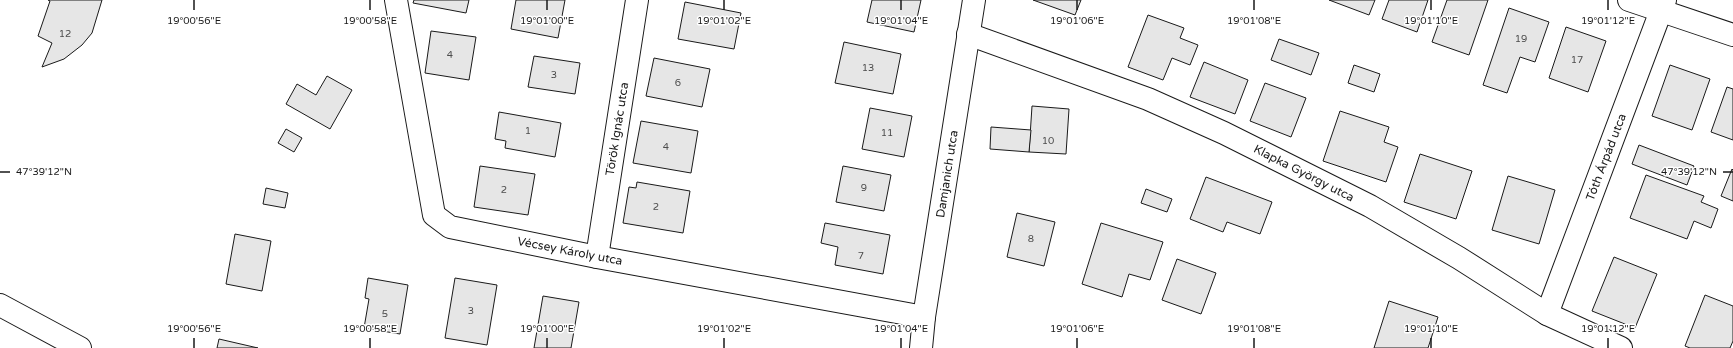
<svg xmlns="http://www.w3.org/2000/svg" width="1733" height="348" viewBox="0 0 1733 348" font-family="'Varela Round',sans-serif">
	<rect width="100%" height="100%" fill="#fff"/>
	<g fill="#e6e6e6" stroke="#1a1a1a">
		<polygon points="48,0 102,0 92,33 82,45 64,59 42,67 52,43 38,36 50,1"/>
		<polygon points="414,0 469,0 466,13 413,3"/>
		<polygon points="516,0 565,0 558,38 511,29"/>
		<polygon points="872,0 921,0 914,32 867,22"/>
		<polygon points="1033,0 1081,0 1075,15"/>
		<polygon points="1329,0 1375,0 1369,15"/>
		<polygon points="1389,0 1428,0 1417,32 1382,19"/>
		<polygon points="1447,0 1488,0 1469,55 1432,42"/>
		<polygon points="685,2 741,13 734,49 678,39"/>
		<polygon points="1509,8 1549,22 1535,62 1520,57 1507,93 1483,85"/>
		<polygon points="1148,15 1184,28 1180,38 1198,45 1190,65 1172,58 1163,80 1128,67"/>
		<polygon points="1566,27 1606,41 1588,92 1549,78"/>
		<polygon points="431,31 476,37 469,80 425,73"/>
		<polygon points="1279,39 1319,53 1311,75 1271,60"/>
		<polygon points="844,42 901,54 893,94 835,83"/>
		<polygon points="534,56 580,63 575,94 528,87"/>
		<polygon points="654,58 710,69 702,107 646,96"/>
		<polygon points="1204,62 1248,80 1235,114 1190,97"/>
		<polygon points="1354,65 1380,74 1374,92 1348,83"/>
		<polygon points="1670,65 1710,79 1692,130 1652,116"/>
		<polygon points="327,76 352,90 330,129 286,104 297,84 316,95"/>
		<polygon points="1265,83 1306,98 1291,137 1250,121"/>
		<polygon points="1727,87 1733,89 1733,140 1711,132"/>
		<polygon points="1032,106 1069,109 1066,154 1029,152"/>
		<polygon points="870,108 912,116 904,157 862,149"/>
		<polygon points="1340,111 1389,127 1384,142 1398,147 1386,182 1323,161"/>
		<polygon points="499,112 561,123 555,157 505,148 506,141 495,139"/>
		<polygon points="641,121 698,131 691,173 633,163"/>
		<polygon points="991,127 1031,130 1029,152 990,149"/>
		<polygon points="286,129 302,138 294,152 278,143"/>
		<polygon points="1639,145 1694,166 1687,185 1632,164"/>
		<polygon points="1420,154 1472,171 1456,219 1404,202"/>
		<polygon points="480,166 535,174 528,215 474,207"/>
		<polygon points="843,166 891,175 884,211 836,202"/>
		<polygon points="1732,169 1733,170 1733,201 1721,196"/>
		<polygon points="1646,175 1704,196 1701,202 1718,209 1711,228 1694,221 1687,239 1630,218"/>
		<polygon points="1508,176 1555,190 1539,244 1492,230"/>
		<polygon points="1206,177 1272,202 1260,234 1227,222 1223,232 1190,219"/>
		<polygon points="637,182 690,191 683,233 623,223 629,187 636,188"/>
		<polygon points="266,188 288,193 285,208 263,204"/>
		<polygon points="1146,189 1172,199 1167,212 1141,203"/>
		<polygon points="1017,213 1055,222 1044,266 1007,257"/>
		<polygon points="825,223 890,235 883,274 835,265 838,247 821,243"/>
		<polygon points="1101,223 1163,242 1150,280 1129,274 1122,297 1082,284"/>
		<polygon points="235,234 271,241 262,291 226,284"/>
		<polygon points="1614,257 1657,274 1635,328 1592,311"/>
		<polygon points="1177,259 1216,273 1201,314 1162,300"/>
		<polygon points="368,278 408,285 400,334 364,328 369,299 365,298"/>
		<polygon points="455,278 497,285 487,345 445,338"/>
		<polygon points="1705,295 1733,306 1733,341 1730,348 1690,348 1685,346"/>
		<polygon points="543,296 579,302 571,348 534,348"/>
		<polygon points="1389,301 1438,317 1428,348 1374,348"/>
		<polygon points="219,339 258,348 217,348"/>
	</g>
	<g fill="none" stroke-linecap="round" stroke-linejoin="round">
		<g stroke="#1a1a1a" stroke-width="24">
			<g id="street">
				<polyline points="396,0 434,215 450,227 597,257 924,317"/>
				<polyline points="1629,0 1733,35"/>
				<polyline points="968,34 1148,99 1224,133 1370,206 1459,258 1547,314 1621,348"/>
				<polyline points="597,257 637,0"/>
				<polyline points="0,305 80,348"/>
				<polyline points="1547,314 1665,0"/>
				<polyline points="921,348 924,317 974,0"/>
			</g>
		</g>
		<use href="#street" stroke="#fff" stroke-width="22"/>
	</g>
	<path fill="none" stroke="#1a1a1a" stroke-width="1.5" d="M194 0V10M370 0V10M547 0V10M724 0V10M901 0V10M1077 0V10M1254 0V10M1431 0V10M1608 0V10M0 172H10M1723 172H1733M194 338V348M370 338V348M547 338V348M724 338V348M901 338V348M1077 338V348M1254 338V348M1431 338V348M1608 338V348"/>
	<g text-anchor="middle" dominant-baseline="central" stroke-width="3" stroke-linejoin="round" paint-order="stroke">
		<g font-size="10" fill="#4d4d4d">
			<text x="65" y="34">12</text>
			<text x="1521" y="39">19</text>
			<text x="450" y="55">4</text>
			<text x="1577" y="60">17</text>
			<text x="868" y="68">13</text>
			<text x="554" y="75">3</text>
			<text x="678" y="83">6</text>
			<text x="528" y="131">1</text>
			<text x="887" y="133">11</text>
			<text x="1048" y="141">10</text>
			<text x="666" y="147">4</text>
			<text x="864" y="188">9</text>
			<text x="504" y="190">2</text>
			<text x="656" y="207">2</text>
			<text x="1031" y="239">8</text>
			<text x="861" y="256">7</text>
			<text x="471" y="311">3</text>
			<text x="385" y="314">5</text>
		</g>
		<g font-size="12" fill="#1a1a1a" stroke="#fff">
			<text transform="translate(617 129) rotate(-81)">Török Ignác utca</text>
			<text transform="translate(1606 157) rotate(-69)">Tóth Árpád utca</text>
			<text transform="translate(1304 173) rotate(27)">Klapka György utca</text>
			<text transform="translate(947 174) rotate(-81)">Damjanich utca</text>
			<text transform="translate(570 251) rotate(11)">Vécsey Károly utca</text>
		</g>
	</g>
	<g font-size="10" text-anchor="middle" fill="#1a1a1a" stroke="#fff" stroke-width="3" stroke-linejoin="round" paint-order="stroke">
		<text x="194" y="24">19°00'56"E</text>
		<text x="370" y="24">19°00'58"E</text>
		<text x="547" y="24">19°01'00"E</text>
		<text x="724" y="24">19°01'02"E</text>
		<text x="901" y="24">19°01'04"E</text>
		<text x="1077" y="24">19°01'06"E</text>
		<text x="1254" y="24">19°01'08"E</text>
		<text x="1431" y="24">19°01'10"E</text>
		<text x="1608" y="24">19°01'12"E</text>
		<text x="44" y="175">47°39'12"N</text>
		<text x="1689" y="175">47°39'12"N</text>
		<text x="194" y="332">19°00'56"E</text>
		<text x="370" y="332">19°00'58"E</text>
		<text x="547" y="332">19°01'00"E</text>
		<text x="724" y="332">19°01'02"E</text>
		<text x="901" y="332">19°01'04"E</text>
		<text x="1077" y="332">19°01'06"E</text>
		<text x="1254" y="332">19°01'08"E</text>
		<text x="1431" y="332">19°01'10"E</text>
		<text x="1608" y="332">19°01'12"E</text>
	</g>
</svg>
